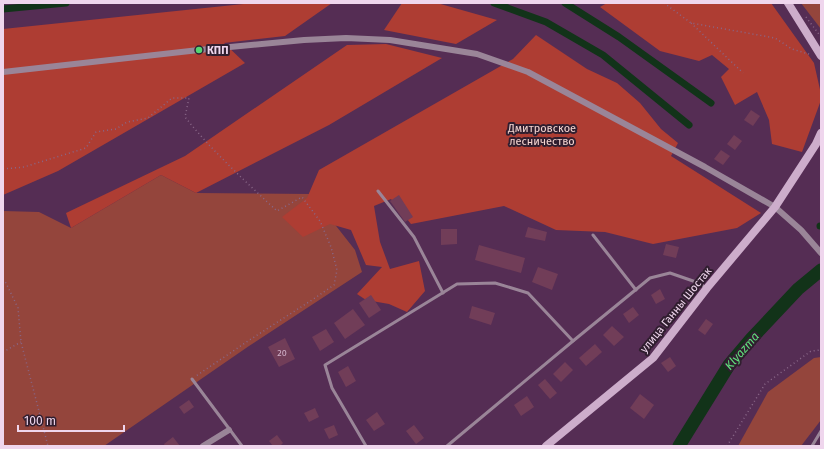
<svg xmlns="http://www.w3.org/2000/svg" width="824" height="449" viewBox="0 0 824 449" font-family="'Fira Sans',sans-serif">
	<rect width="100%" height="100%" fill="#552d54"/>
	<g fill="#94453c">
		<polygon points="801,3 821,3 821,29"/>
		<polygon points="161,175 196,193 311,194 355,250 362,272 249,346 104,446 3,446 3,211 39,212 71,228"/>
		<polygon points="821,357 821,420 801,446 738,446 768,392 814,358"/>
	</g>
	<g fill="#ae3d33">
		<polygon points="253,3 332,3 285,36 224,43 245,63 58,171 3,195 3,29"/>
		<polygon points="402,3 437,3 497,20 456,44 384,30"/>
		<polygon points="607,3 771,3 814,63 821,94 821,100 802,152 772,144 769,120 757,92 735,105 721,77 729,69 712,55 699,61 660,51 600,7"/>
		<polygon points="536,35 587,69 617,83 640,103 661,129 678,143 671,156 761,213 737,228 653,244 605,232 556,230 504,206 411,224 391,199 374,206 380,242 390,269 419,261 425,291 407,312 389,304 366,300 357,294 382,267 366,265 351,230 330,224 303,237 282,217 307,198 319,170 513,59"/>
		<polygon points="386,44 442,58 329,125 196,193 161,175 71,228 66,213 185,156 347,45"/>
	</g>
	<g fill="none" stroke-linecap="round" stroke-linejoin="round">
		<g stroke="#123319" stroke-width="7">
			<polyline points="494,3 546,22 603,55 689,125"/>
			<polyline points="565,3 619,37 711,103"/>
			<polyline points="3,9 66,3"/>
			<polyline points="820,226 821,226"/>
		</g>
		<polyline stroke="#123319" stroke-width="13" points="679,446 729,365 751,339 798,289 821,270"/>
	</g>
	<g fill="#713d58">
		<polygon points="751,110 760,116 753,126 744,120"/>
		<polygon points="734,135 742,141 735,150 727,144"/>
		<polygon points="721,150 730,156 723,165 714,159"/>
		<polygon points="399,195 413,217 405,222 390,201"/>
		<polygon points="528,227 547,232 545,241 525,237"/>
		<polygon points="441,229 457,229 457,244 441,245"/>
		<polygon points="666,244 679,247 676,258 663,255"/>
		<polygon points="479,245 525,258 521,273 475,260"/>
		<polygon points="538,267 558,274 552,290 532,282"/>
		<polygon points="660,289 665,299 656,304 651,295"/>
		<polygon points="371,295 381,310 369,318 359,303"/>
		<polygon points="472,306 495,313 491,325 469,318"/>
		<polygon points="633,307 639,315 629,323 623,314"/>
		<polygon points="353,309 365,325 345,339 334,323"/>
		<polygon points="706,319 713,324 705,335 698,330"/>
		<polygon points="612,326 624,337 614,346 603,335"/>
		<polygon points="326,329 334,342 320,351 312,337"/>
		<polygon points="285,338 295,359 279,367 268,347"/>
		<polygon points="595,344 602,352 586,366 579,358"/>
		<polygon points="670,357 676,366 668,372 661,363"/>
		<polygon points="565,362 573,370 561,382 553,374"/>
		<polygon points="348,366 356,381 346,387 338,372"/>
		<polygon points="545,379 557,393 550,399 538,385"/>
		<polygon points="640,394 654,405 644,419 630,408"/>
		<polygon points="527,396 534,407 521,416 514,405"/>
		<polygon points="189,400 194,407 184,414 179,407"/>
		<polygon points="315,408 319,417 309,422 304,413"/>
		<polygon points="377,412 385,424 374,431 366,420"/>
		<polygon points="334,425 338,435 329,439 324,429"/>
		<polygon points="414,425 424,438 416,444 406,431"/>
		<polygon points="277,435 283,443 280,446 273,446 269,441"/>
		<polygon points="173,437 180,446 165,446 164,444"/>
	</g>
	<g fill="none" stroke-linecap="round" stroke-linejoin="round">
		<g stroke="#896788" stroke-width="1.5" stroke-dasharray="1 3" stroke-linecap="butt">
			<polyline points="664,3 691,23 775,38 792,49 812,55"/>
			<polyline points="806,17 821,37"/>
			<polyline points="691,23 743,73"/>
			<path d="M3 169 24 167 86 148 96 132 116 129 127 122 148 118 172 98H189L185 117C212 151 245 181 277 211L302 197 320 221 331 247 337 270 334 285 315 298 248 341 196 376"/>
			<polyline points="3,279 6,283 18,308 21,342 48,446"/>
			<polyline points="3,352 21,342"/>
			<polyline points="727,446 765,384 811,351 821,350"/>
		</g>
		<g stroke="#9a8598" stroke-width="3">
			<polyline points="378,191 414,237 443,293"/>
			<polyline points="593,235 636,290"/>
			<polyline points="192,379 242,446"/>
			<polyline points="366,446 332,388 325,365 457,284 495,283 528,293 573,341"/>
			<polyline points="447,446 573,341 650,278 670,273 696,282 707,288"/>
			<polyline points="812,446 821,431"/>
		</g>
		<g stroke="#9a8598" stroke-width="6">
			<polyline points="3,72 199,50 304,40 346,38 390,40 477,54 528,72 705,167 775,207 801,230 821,253"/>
			<polyline points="203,446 229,430"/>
		</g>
		<g stroke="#cdadcb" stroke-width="8">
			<polyline points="788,3 821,56"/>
			<polyline points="546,446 653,358 707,288 775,207 816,144 821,133"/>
		</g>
	</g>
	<circle fill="#54d672" stroke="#301e2f" stroke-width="1.5" cx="199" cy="50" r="4"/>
	<g text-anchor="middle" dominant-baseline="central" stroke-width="4" stroke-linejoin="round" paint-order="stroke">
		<g font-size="9" fill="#d0b0c8">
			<text x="282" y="353">20</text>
		</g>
		<g font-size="11" font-weight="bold" fill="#efd6ed" stroke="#301e2f" text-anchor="start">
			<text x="207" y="50">КПП</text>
		</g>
		<g font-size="11" fill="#f5d5d0" stroke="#301e2f">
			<text x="542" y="128">Дмитровское<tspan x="542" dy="13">лесничество</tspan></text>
		</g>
		<g font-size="11" fill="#efd6ed" stroke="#301e2f">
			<text transform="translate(676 310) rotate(-51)">улица Ганны Шостак</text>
		</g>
		<g font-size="12" font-style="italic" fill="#61e17d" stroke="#301e2f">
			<text transform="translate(742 351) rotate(-49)">Klyazma</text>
		</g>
	</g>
	<rect width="824" height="449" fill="none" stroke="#efd6ed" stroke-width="8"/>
	<path d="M18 425v6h106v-6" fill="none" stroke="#efd6ed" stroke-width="2"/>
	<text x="24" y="425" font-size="12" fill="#efd6ed" stroke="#301e2f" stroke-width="3" paint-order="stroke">100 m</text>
</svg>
